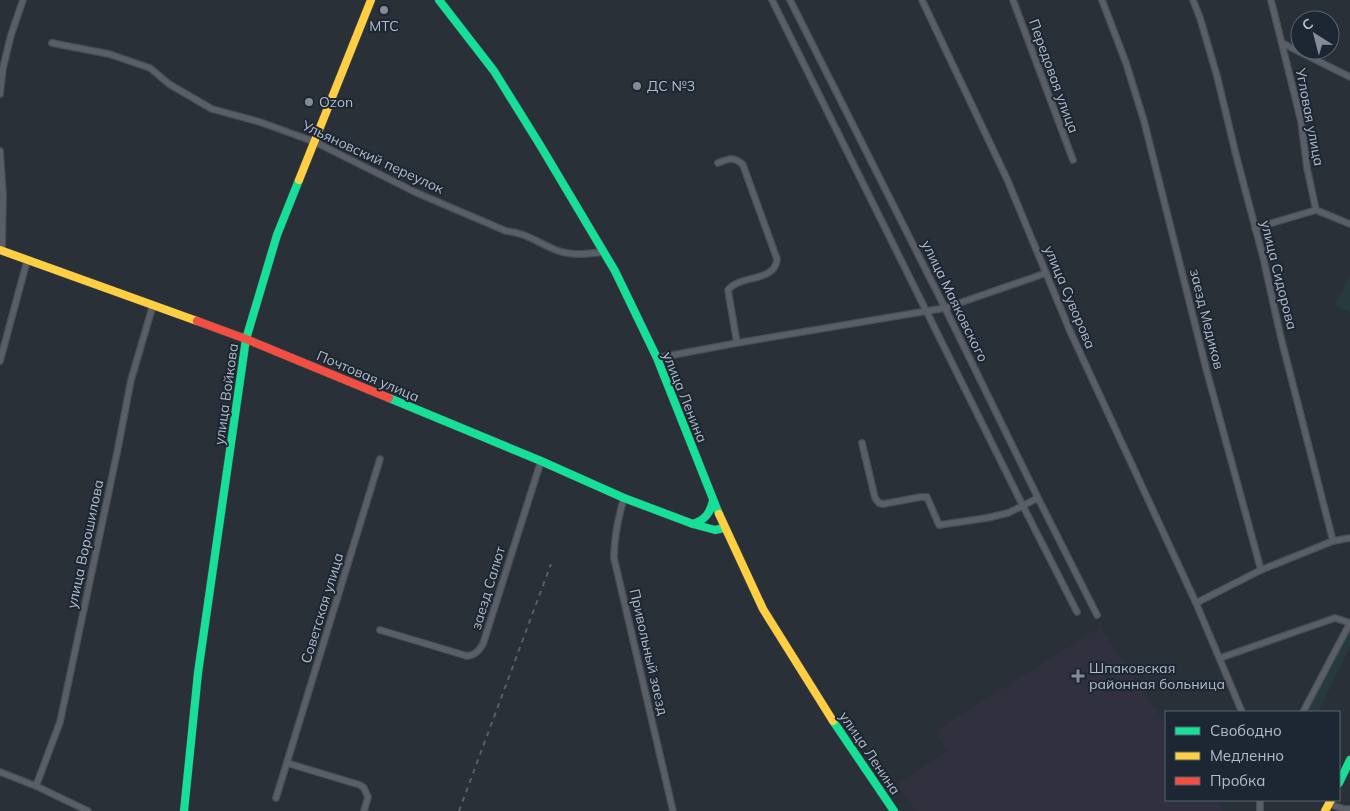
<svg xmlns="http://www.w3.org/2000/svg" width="1350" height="811" viewBox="0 0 1350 811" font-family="Mulish,sans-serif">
	<rect width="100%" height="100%" fill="#2a3038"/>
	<polygon fill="#31303e" points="1100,627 1166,725 1166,800 1216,800 1224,811 916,811 897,785 947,751 934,732"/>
	<g fill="#273a3e">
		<polygon points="1350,276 1350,313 1335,305"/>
		<polygon points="1350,627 1350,647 1318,712 1305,712"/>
	</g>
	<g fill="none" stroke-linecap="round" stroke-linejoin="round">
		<g stroke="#484c53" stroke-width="8">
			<g id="street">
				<polyline points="772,0 1023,506 1077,612"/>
				<polyline points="790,0 945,308 1038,498 1097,615"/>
				<polyline points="922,0 1007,179 1070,331 1196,603 1242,712"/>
				<polyline points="1013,0 1073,160"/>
				<polyline points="1102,0 1126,63 1144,121 1207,372 1261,570 1333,541"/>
				<polyline points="1193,0 1200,18 1217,76 1236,155 1263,257 1281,338 1333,541 1350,538"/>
				<path d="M52 43 109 54 150 68 169 84 212 109 260 122 315 142 417 193 506 231C527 233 538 243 556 250 571 256 587 254 603 252"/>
				<polyline points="1282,43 1350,77"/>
				<polyline points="0,94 3,68 11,35 23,0"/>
				<polyline points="0,151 3,194 2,250"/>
				<path d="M718 163C728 159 734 156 743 165L777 259C775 283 740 274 728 290L737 343"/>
				<polyline points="1316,210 1350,224"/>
				<polyline points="1255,228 1316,210 1307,168 1301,121 1271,0"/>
				<polyline points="657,358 737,343 945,308 1046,273"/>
				<polyline points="0,361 27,261"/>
				<polyline points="862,443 875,498 879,503 883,504 921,497 927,497 939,525 987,518 1008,513 1038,498"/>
				<path d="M624 498C618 518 614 537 614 558L673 811"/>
				<polyline points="1196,603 1261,570"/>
				<path d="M380 630 467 656C476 655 479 650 483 644L541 461"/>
				<polyline points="1220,658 1335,618 1350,623"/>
				<polyline points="1303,712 1350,623"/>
				<polyline points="287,763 360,785 364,788 368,797 364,811"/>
				<polyline points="0,772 36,786 88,811"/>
				<polyline points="36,786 60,722 117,453 131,380 153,305"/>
				<polyline points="276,798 380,459"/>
				<polyline points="1260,800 1260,811"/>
				<polyline points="1329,804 1344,809 1350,809"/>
			</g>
		</g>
		<g stroke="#484c53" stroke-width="9">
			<g id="fast">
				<polyline points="439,0 494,71 540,145 615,271 657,358 719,514"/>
				<polyline points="389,398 541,461 624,498 693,524 715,530 724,528"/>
				<path d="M693 524C705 520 710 513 713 501"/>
				<polyline points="833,721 894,811"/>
				<polyline points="1339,783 1350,760"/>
				<polyline points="184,811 198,673 246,339 277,235 299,180"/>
			</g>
		</g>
		<g stroke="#484c53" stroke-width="9">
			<g id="slow">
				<polyline points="299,180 371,0"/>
				<polyline points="0,250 197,321"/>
				<polyline points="719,514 763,609 833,721"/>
				<polyline points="1325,811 1331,800"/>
			</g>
		</g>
		<g stroke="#484c53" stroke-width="9">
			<polyline id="jam" points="197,321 246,339 389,398"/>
		</g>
		<use href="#street" stroke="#5a5e66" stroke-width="5.5"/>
		<use href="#fast" stroke="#16e098" stroke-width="8"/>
		<use href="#slow" stroke="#ffcf43" stroke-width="8"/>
		<use href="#jam" stroke="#f24e42" stroke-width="8"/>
		<polyline stroke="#595d64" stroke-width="2" stroke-dasharray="5 5" stroke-linecap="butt" points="459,811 551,564"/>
	</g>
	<g fill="#848b96" stroke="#1d2633" stroke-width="2">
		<circle cx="384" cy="10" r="5"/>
		<circle cx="637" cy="86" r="5"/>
		<circle cx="309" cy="102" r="5"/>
		<path d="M1075.5 668.5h5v5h5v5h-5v5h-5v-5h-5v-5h5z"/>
	</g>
	<g text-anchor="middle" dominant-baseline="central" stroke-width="4" stroke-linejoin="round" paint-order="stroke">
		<g font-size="14" fill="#b4bcc9" stroke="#1d2633" text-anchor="start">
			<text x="384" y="26" text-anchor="middle">МТС</text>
			<text x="647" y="86">ДС №3</text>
			<text x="319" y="102">Ozon</text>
			<text x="1089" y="668">Шпаковская<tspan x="1089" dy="16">районная больница</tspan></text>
		</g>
		<g font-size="14" fill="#b4bcc9" stroke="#1d2633">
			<text transform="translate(1054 76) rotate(70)">Передовая улица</text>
			<text transform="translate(1310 117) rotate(79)">Угловая улица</text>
			<text transform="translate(373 157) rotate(25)">Ульяновский переулок</text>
			<text transform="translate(1279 275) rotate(76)">улица Сидорова</text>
			<text transform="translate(1070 297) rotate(67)">улица Суворова</text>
			<text transform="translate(955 301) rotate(64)">улица Маяковского</text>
			<text transform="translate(1207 319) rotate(76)">заезд Медиков</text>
			<text transform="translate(368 376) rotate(23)">Почтовая улица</text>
			<text transform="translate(226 394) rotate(-82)">улица Войкова</text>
			<text transform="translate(685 397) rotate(68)">улица Ленина</text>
			<text transform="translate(85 544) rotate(-78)">улица Ворошилова</text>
			<text transform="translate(488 588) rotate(-73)">заезд Салют</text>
			<text transform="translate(322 608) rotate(-73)">Советская улица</text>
			<text transform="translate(649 652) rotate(77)">Привольный заезд</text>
			<text transform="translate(870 753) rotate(56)">улица Ленина</text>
		</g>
	</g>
	<rect x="1165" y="711" width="175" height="90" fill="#1d2633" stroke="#59626f"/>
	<rect x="1175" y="727" width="25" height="8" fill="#16e098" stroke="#59626f"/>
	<text x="1210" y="736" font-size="15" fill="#b4bcc9">Свободно</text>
	<rect x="1175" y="752" width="25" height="8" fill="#ffcf43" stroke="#59626f"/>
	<text x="1210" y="761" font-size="15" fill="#b4bcc9">Медленно</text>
	<rect x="1175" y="777" width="25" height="8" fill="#f24e42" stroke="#59626f"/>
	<text x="1210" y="786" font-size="15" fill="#b4bcc9">Пробка</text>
	<g transform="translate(1315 35) rotate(324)"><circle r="24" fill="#1d2633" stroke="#59626f"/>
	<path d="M0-4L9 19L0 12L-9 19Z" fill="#848b96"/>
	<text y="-8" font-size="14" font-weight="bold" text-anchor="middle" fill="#b4bcc9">С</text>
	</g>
</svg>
